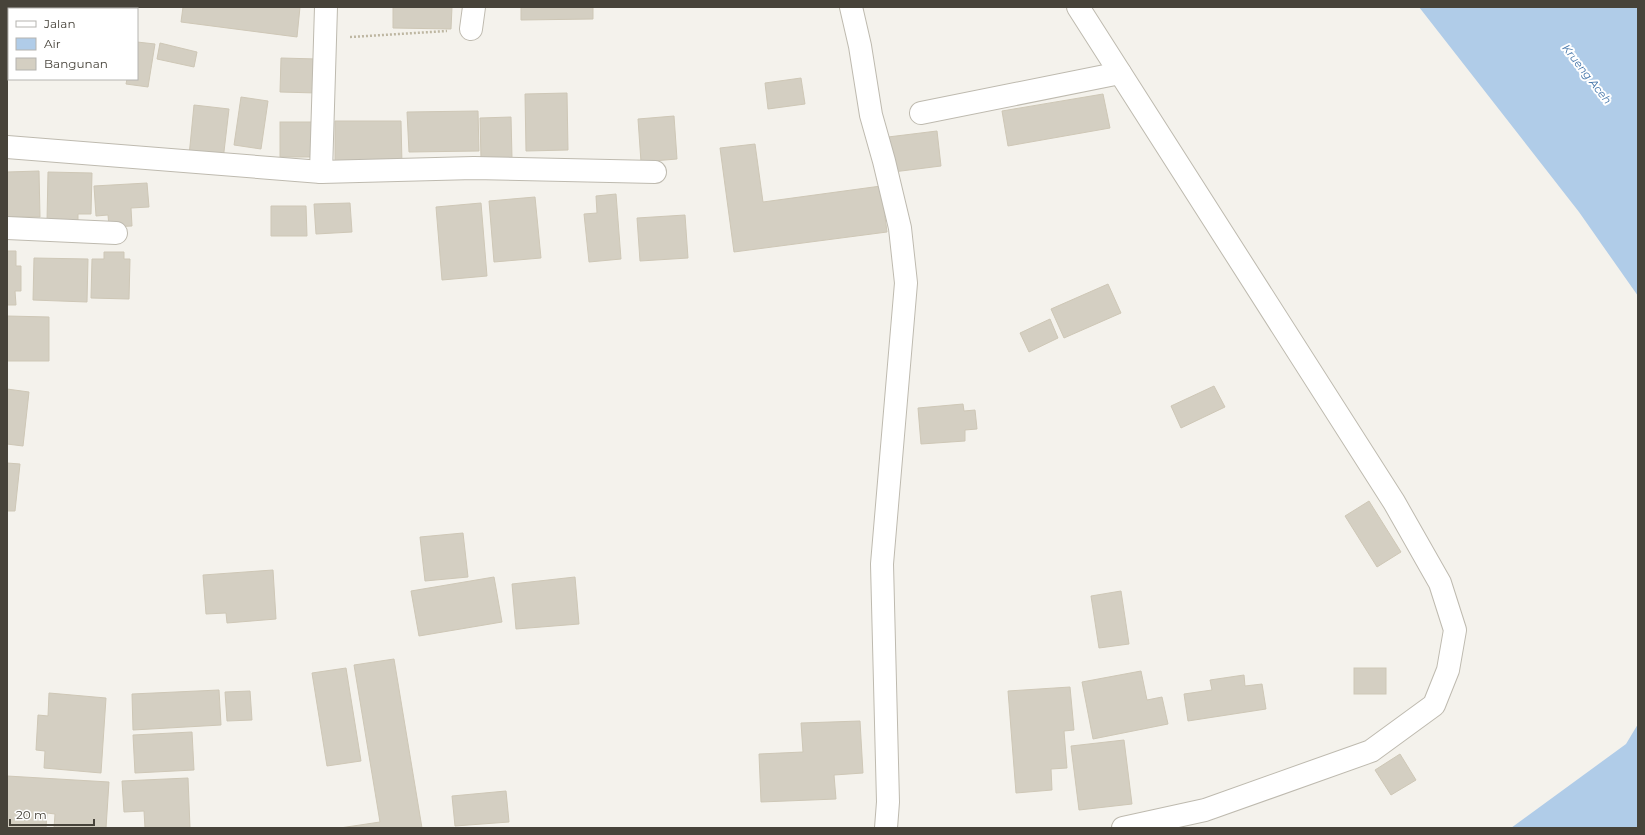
<svg xmlns="http://www.w3.org/2000/svg" width="1645" height="835" viewBox="0 0 1645 835" font-family="Montserrat,sans-serif">
	<rect width="100%" height="100%" fill="#f4f2ec"/>
	<g fill="#b0cce8">
		<polygon points="1419,7 1638,7 1638,296 1579,212"/>
		<polygon points="1638,724 1638,828 1511,828 1626,744"/>
	</g>
	<g fill="#d4cfc2" stroke="#cec7b6">
		<polygon points="183,7 300,7 297,37 181,22"/>
		<polygon points="393,7 452,7 451,29 393,28"/>
		<polygon points="521,7 593,7 593,19 521,20"/>
		<polygon points="137,42 155,44 148,87 126,84 127,79 137,79"/>
		<polygon points="160,43 197,52 194,67 157,59"/>
		<polygon points="281,58 317,59 317,93 280,92"/>
		<polygon points="801,78 805,104 768,109 765,83"/>
		<polygon points="567,93 568,150 526,151 525,94"/>
		<polygon points="1103,94 1110,128 1008,146 1002,111"/>
		<polygon points="241,97 268,101 261,149 234,145"/>
		<polygon points="194,105 229,109 223,160 189,156"/>
		<polygon points="478,111 479,151 409,152 407,112"/>
		<polygon points="674,116 677,159 641,162 638,119"/>
		<polygon points="511,117 512,158 481,159 480,118"/>
		<polygon points="335,121 401,121 402,165 335,165"/>
		<rect x="280" y="122" width="35" height="35"/>
		<polygon points="937,131 941,166 893,172 888,137"/>
		<polygon points="755,144 763,202 881,186 887,232 734,252 720,148"/>
		<polygon points="39,171 40,217 7,217 7,172"/>
		<polygon points="48,172 92,173 91,214 78,214 78,222 47,221"/>
		<polygon points="147,183 149,207 131,208 132,226 109,227 108,215 96,216 94,186"/>
		<polygon points="616,194 621,259 589,262 584,214 597,213 596,196"/>
		<polygon points="535,197 541,258 494,262 489,201"/>
		<polygon points="350,203 352,232 316,234 314,204"/>
		<polygon points="481,203 487,276 442,280 436,207"/>
		<polygon points="271,206 306,206 307,236 271,236"/>
		<polygon points="685,215 688,258 640,261 637,218"/>
		<polygon points="7,251 16,251 16,266 21,266 21,291 15,291 16,305 7,305"/>
		<polygon points="104,252 124,252 124,259 130,259 129,299 91,298 92,259 104,259"/>
		<polygon points="34,258 88,259 87,302 33,300"/>
		<polygon points="1108,284 1121,313 1064,338 1051,309"/>
		<polygon points="7,316 49,317 49,361 7,361"/>
		<polygon points="1050,319 1058,338 1029,352 1020,333"/>
		<polygon points="1214,386 1225,407 1181,428 1171,406"/>
		<polygon points="7,389 29,392 23,446 7,444"/>
		<polygon points="963,404 964,411 975,410 977,429 965,430 965,441 921,444 918,408"/>
		<polygon points="7,463 20,464 15,511 7,511"/>
		<polygon points="1369,501 1401,552 1377,567 1345,516"/>
		<polygon points="463,533 468,577 425,581 420,537"/>
		<polygon points="273,570 276,619 227,623 226,613 206,614 203,575"/>
		<polygon points="494,577 502,622 419,636 411,591"/>
		<polygon points="575,577 579,624 516,629 512,584"/>
		<polygon points="1121,591 1129,644 1099,648 1091,596"/>
		<polygon points="394,659 422,828 340,828 380,822 354,665"/>
		<polygon points="346,668 361,761 327,766 312,673"/>
		<rect x="1354" y="668" width="32" height="26"/>
		<polygon points="1141,671 1147,700 1162,697 1168,724 1093,739 1082,682"/>
		<polygon points="1244,675 1245,686 1262,684 1266,709 1188,721 1184,694 1212,690 1210,680"/>
		<polygon points="1070,687 1074,730 1064,731 1067,768 1051,769 1052,790 1016,793 1008,691"/>
		<polygon points="219,690 221,725 133,730 132,694"/>
		<polygon points="250,691 252,720 227,721 225,692"/>
		<polygon points="49,693 106,698 101,773 44,768 45,751 36,750 38,715 48,716"/>
		<polygon points="860,721 863,773 834,775 836,799 761,802 759,754 803,752 801,723"/>
		<polygon points="192,732 194,770 135,773 133,735"/>
		<polygon points="1124,740 1132,804 1079,810 1071,746"/>
		<polygon points="1400,754 1416,780 1391,795 1375,770"/>
		<polygon points="7,776 109,782 106,828 54,828 55,814 47,813 46,828 7,828"/>
		<polygon points="188,778 190,828 145,828 144,811 124,812 122,781"/>
		<polygon points="506,791 509,822 455,826 452,796"/>
	</g>
	<g fill="none" stroke-linecap="round" stroke-linejoin="round">
		<g stroke="#bebaaf" stroke-width="24">
			<g id="minor">
				<polyline points="326,7 321,172 474,168 655,172"/>
				<polyline points="851,7 860,46 871,115 884,161 900,228 906,283 882,564 888,802 886,828"/>
				<polyline points="1078,7 1394,502 1440,583 1455,630 1448,670 1434,705 1371,751 1205,810 1123,828"/>
				<polyline points="471,29 474,7"/>
				<polyline points="921,113 1120,73"/>
				<polyline points="7,147 321,172"/>
				<polyline points="7,228 116,233"/>
			</g>
		</g>
		<polyline stroke="#beb7a2" stroke-width="2.5" stroke-dasharray="2 2" stroke-linecap="butt" points="350,37 447,31"/>
		<use href="#minor" stroke="#fff" stroke-width="22"/>
	</g>
	<g text-anchor="middle" dominant-baseline="central" stroke-width="4" stroke-linejoin="round" paint-order="stroke">
		<g font-size="11" font-style="italic" fill="#4072a7" stroke="#fff">
			<text transform="translate(1587 74) rotate(52)">Krueng Aceh</text>
		</g>
	</g>
	<rect width="1645" height="835" fill="none" stroke="#47433a" stroke-width="16"/>
	<rect x="8" y="8" width="130" height="72" fill="#ffffff" stroke="#b5b4b0"/>
	<rect x="16" y="21" width="20" height="6" fill="#ffffff" stroke="#b5b4b0"/>
	<text x="44" y="28" font-size="12" fill="#47433a">Jalan</text>
	<rect x="16" y="38" width="20" height="12" fill="#b0cce8" stroke="#b5b4b0"/>
	<text x="44" y="48" font-size="12" fill="#47433a">Air</text>
	<rect x="16" y="58" width="20" height="12" fill="#d4cfc2" stroke="#b5b4b0"/>
	<text x="44" y="68" font-size="12" fill="#47433a">Bangunan</text>
	<path d="M10 819v6h84v-6" fill="none" stroke="#47433a" stroke-width="2"/>
	<text x="16" y="819" font-size="12" fill="#47433a" stroke="#ffffff" stroke-width="3" paint-order="stroke">20 m</text>
</svg>
